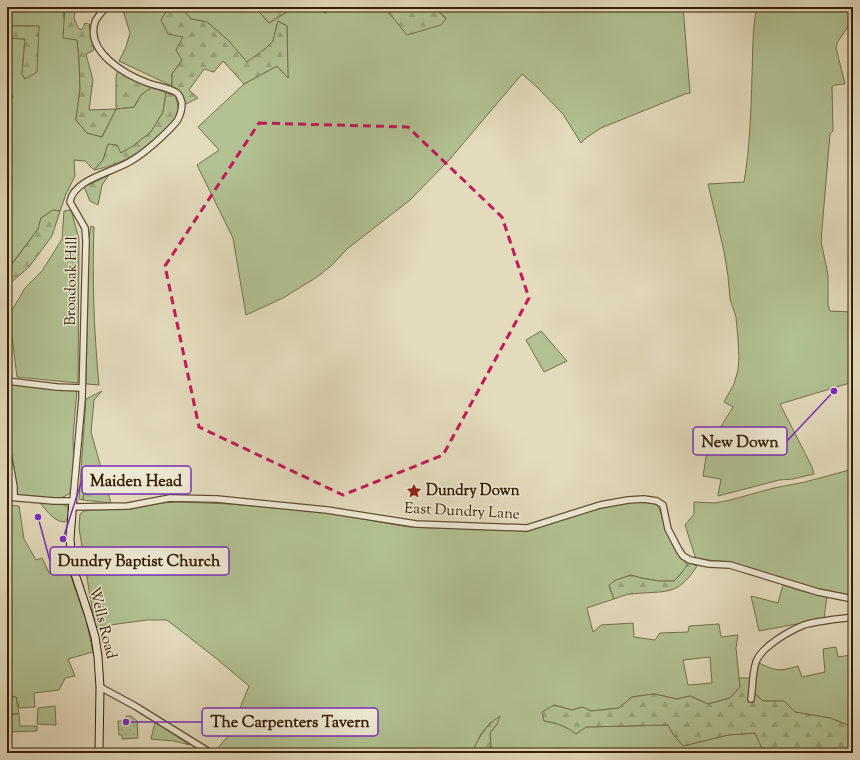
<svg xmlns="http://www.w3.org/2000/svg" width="860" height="760" viewBox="0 0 860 760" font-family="'Sorts Mill Goudy',serif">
	<defs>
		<pattern id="forest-firs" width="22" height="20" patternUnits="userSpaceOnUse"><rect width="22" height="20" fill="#b1c192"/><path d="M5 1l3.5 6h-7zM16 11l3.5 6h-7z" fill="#99a57c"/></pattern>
		<pattern id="park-tufts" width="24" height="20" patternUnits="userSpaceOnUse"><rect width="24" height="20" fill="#b1c192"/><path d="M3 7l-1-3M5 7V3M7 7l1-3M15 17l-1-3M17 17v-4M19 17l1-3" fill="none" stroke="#99a57c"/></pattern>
		<pattern id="garden-dots" width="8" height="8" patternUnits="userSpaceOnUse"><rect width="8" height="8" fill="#b1c192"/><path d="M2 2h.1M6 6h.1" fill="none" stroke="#99a57c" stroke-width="1.8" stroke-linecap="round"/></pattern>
	</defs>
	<rect width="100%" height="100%" fill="#e3dbbc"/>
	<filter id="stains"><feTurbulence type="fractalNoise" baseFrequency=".005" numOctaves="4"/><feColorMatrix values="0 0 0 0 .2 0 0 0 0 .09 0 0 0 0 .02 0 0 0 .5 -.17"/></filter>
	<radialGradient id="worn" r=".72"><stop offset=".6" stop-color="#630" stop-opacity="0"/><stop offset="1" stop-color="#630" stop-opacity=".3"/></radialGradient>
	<g fill="#b1c192" stroke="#74704b" fill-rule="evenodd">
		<polygon points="7,7 65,7 63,17 77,39 79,59 80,89 76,120 87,133 102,137 116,109 134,107 141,95 152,87 166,93 163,112 151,132 133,146 121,153 108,144 103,160 94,170 85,161 74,160 75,176 66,194 60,211 53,210 41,218 38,229 7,270 7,108 9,108 13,96 7,96 7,38 25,39 22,74 25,79 39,26 7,26"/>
		<polygon points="122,7 255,7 269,23 295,7 319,7 320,11 326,13 327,7 386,7 389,14 446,18 434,7 683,7 690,93 685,94 601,128 586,138 581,143 563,114 537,87 522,74 450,159 410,200 347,249 331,266 317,277 283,298 246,315 233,238 197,165 219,150 198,127 244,84 277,66 288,78 287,26 278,21 273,41 265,49 247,63 228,40 207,22 191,19 181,7 183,37 182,60 172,74 172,86 119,61 126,47 130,33"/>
		<path d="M757 7H853V19L837 43 836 48 845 84 835 85 832 87 833 131 830 134 821 241 828 275V305L830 311 851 312 853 323V382L780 404 812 467 814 474 793 479 779 480 718 496 721 479 703 476 706 457 711 443 733 407 724 402 734 384 738 370 739 357 738 339 736 317 730 299 728 276 724 251 708 184 744 182C750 147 751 111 752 75 753 52 752 29 757 7Z"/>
		<polygon points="71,210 79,239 78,383 17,377 12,337 7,319 25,288 42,271 62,239 64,211"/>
		<path d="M91 226 94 227C92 280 94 332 99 385L86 384 89 238Z"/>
		<polygon points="541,331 567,361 544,372 526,340"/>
		<path d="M7 384 77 390 73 437 74 475 70 493C57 504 35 497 18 495L16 493 7 433Z"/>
		<polygon points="102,391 94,400 91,432 102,471 86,471 83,500 79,499 86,399"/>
		<polygon points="853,469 853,596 816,588 729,562 696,559 685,525 694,514 694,502 715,503 730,500 774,488 805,482"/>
		<path d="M177 502 230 504 329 513 409 527 527 531 594 510 615 505 632 502 656 503C662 512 662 521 666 530 671 544 679 555 688 566L674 581H659L641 578 631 575 616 580 609 586 614 599 587 608 593 632 601 625 633 623 634 637 655 640 660 633 688 632 689 626 719 624 721 637 738 635 736 648 740 687 730 698 708 704 690 696 677 699 654 694 632 697 619 708 591 711 582 707 572 710 554 705 544 721C557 723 566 726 576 734L586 727 668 725 673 734 683 746 728 735 755 733 764 753H489L491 747 490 733 497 724 491 722 481 734 472 753H217L215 751 229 735 249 686 217 659 167 620H147L95 627 79 528 80 514 84 511 91 510 131 509 161 503ZM710 657 712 683 688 685 683 660Z"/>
		<path d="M40 503 62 504 67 506C69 510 69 518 65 522 54 522 47 511 40 503Z"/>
		<polygon points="7,505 19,506 24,539 36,560 42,558 49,573 67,565 86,620 93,652 68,659 75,676 65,678 59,690 34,693 35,707 19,708 16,697 7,697"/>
		<polygon points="783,585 805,592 827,596 824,619 759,631 751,596 778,603"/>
		<path d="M836 647 838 657 851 655V661H853V727L830 718 795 712 784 701H763L753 692 757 662C776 671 778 672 798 666L802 677 825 672 823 649Z"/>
		<polygon points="55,706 56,725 37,724 38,708"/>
		<polygon points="7,714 19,714 20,726 37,726 37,731 7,732"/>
		<polygon points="155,722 190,745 174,741 151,739"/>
	</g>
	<g fill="url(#forest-firs)" stroke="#74704b">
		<polygon points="65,7 76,7 74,18 78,28 82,30 85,23 89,24 94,50 86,54 93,80 89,110 116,109 116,77 118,70 127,76 152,87 141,95 134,107 116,109 102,137 87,133 76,120 80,89 79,59 77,40 63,38"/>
		<path d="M181 7 191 19 207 22 228 40 247 62 265 49 273 41 278 21 287 26 288 78 277 66 244 84 223 61 214 72 204 69 189 90 198 98 184 105C183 95 180 92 172 86V74L182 60 176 50 183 37 168 34 161 20 167 10Z"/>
		<polygon points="255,7 295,7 269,23"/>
		<polygon points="386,7 434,7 446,19 441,25 407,35 389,13"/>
		<polygon points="7,26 39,26 37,72 25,79 22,74 25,39 7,38"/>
		<path d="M166 93 175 95C176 100 179 107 178 113 177 119 172 123 168 128 148 149 123 164 94 170L103 160 108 144 117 145 121 153 133 146 151 132 163 112Z"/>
		<polygon points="109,175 102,185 98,205 90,201 84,187"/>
		<polygon points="53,210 60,211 52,236 29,267 7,286 7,271 38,229 41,218"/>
		<path d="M689 562 697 566C677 598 664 590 632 594 626 594 620 597 614 599L609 585 616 580 631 575 641 578 659 581H674L681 574Z"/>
		<path d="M739 678H750L753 692 763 701H784L795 712 830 718 853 727V753H764L755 733 728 735 683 746 673 734 668 725 586 727 576 734C566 726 557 723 544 721L542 712 554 705 572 710 583 707 591 711 619 708 632 697 654 694 677 699 690 696 708 704 730 698 740 687Z"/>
		<polygon points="7,697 16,697 19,714 7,714"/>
		<path d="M500 716 497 724 490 733 491 747 489 753H472C478 738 486 725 500 716Z"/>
	</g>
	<polygon fill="url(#park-tufts)" stroke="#74704b" points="86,470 102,471 111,503 83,500"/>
	<polygon fill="url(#garden-dots)" stroke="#74704b" points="126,716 131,716 137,721 138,738 122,739 122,735 119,735 118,721 126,721"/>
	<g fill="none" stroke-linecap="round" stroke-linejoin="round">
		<g stroke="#624e32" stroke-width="8">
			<g id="street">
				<polyline points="7,381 57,387 82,388"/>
				<polyline points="7,448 14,487 14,497"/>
				<path d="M7 497 54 501H73L82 399 86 241 85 228 70 202C73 179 114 172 131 161 145 153 167 133 177 121 180 116 182 110 182 103 181 100 180 95 177 93 170 88 156 86 148 83 126 75 85 52 95 22 97 17 103 11 106 7"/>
				<polyline points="72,507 128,506 170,498 217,499 327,510 416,524 527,528 600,505 628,500 644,499 657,501 663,505 668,529 679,550 683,556 690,560 709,564 730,565 818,592 853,599"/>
				<polyline points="100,687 135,706 211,753"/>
				<path d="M751 699C753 687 752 674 756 662 761 647 789 631 804 625 815 621 840 619 853 617"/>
			</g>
		</g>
		<g stroke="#371f04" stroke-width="9">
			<polyline id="secondary" points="73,501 70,538 72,565 88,613 95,637 98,657 100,687 99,753"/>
		</g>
		<use href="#street" stroke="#ede8d3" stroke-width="5.5"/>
		<use href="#secondary" stroke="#ede8d3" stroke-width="7"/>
	</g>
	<path fill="none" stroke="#c2185b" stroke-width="3" stroke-dasharray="8 5" stroke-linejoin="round" d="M259 123 408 127 502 217 529 298 443 455 343 495 199 427 165 266Z"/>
	<defs>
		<g id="sight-bare" transform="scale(1.2)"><path d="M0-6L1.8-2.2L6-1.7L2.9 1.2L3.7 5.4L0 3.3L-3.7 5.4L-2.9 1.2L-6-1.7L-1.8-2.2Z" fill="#8f2418" stroke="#ede8d3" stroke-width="2.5" paint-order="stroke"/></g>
	</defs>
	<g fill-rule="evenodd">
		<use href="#sight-bare" x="414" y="491"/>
	</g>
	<g text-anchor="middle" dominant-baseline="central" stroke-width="3" stroke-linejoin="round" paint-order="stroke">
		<g font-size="15" fill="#371f04" stroke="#ede8d3">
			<text transform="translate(72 281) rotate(-89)">Broadoak Hill</text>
			<text transform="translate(462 512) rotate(3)">East Dundry Lane</text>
			<text transform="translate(102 623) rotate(76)">Wells Road</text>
		</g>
		<g font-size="15" font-weight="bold" fill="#371f04" stroke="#ede8d3" text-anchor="start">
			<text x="426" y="491">Dundry Down</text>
		</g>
	</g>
	<path fill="none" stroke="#7b2cbf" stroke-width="1.5" d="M834 391L787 441M63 539L82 480M38 517L50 561M126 722L202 722"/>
	<g fill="#7b2cbf" stroke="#ede8d3" stroke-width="1.5">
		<circle cx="834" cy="391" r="4"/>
		<circle cx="63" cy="539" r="4"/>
		<circle cx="38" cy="517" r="4"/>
		<circle cx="126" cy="722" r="4"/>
	</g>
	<g fill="#ede8d3" stroke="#7b2cbf" stroke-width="1.5">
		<rect x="693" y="427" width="94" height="28" rx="4"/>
		<rect x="82" y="466" width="109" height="28" rx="4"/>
		<rect x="50" y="547" width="179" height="28" rx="4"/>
		<rect x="202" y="708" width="176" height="28" rx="4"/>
	</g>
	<g font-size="16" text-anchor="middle" font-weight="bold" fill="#371f04">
		<text x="740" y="447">New Down</text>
		<text x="136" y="486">Maiden Head</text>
		<text x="139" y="566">Dundry Baptist Church</text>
		<text x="290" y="727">The Carpenters Tavern</text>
	</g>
	<rect width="860" height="760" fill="none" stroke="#e3dbbc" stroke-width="24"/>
	<rect x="8" y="8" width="844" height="744" fill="none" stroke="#371f04" stroke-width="2"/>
	<rect x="12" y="12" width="836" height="736" fill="none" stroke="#371f04"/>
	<rect width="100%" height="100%" filter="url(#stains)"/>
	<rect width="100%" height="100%" fill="url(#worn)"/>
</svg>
